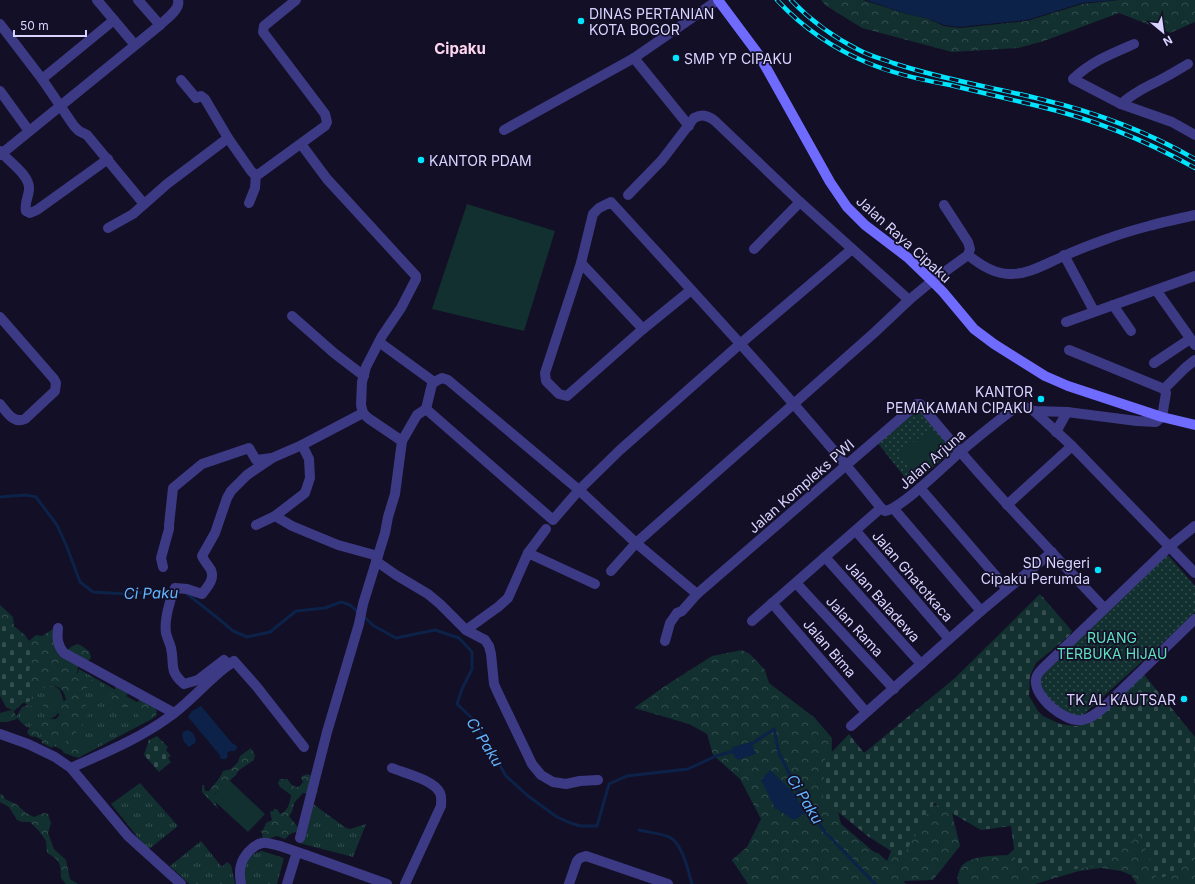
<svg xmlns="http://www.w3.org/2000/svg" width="1195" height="884" viewBox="0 0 1195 884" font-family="Inter,sans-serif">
	<defs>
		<pattern id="grass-tufts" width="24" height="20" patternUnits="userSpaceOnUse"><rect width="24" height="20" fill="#12302f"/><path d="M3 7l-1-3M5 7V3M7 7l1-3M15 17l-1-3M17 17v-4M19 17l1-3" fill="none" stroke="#344d4e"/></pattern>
		<pattern id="forest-crowns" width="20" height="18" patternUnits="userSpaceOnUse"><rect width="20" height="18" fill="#12302f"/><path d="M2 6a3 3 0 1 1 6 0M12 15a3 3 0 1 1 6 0" fill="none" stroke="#344d4e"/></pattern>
		<pattern id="cemetery-stones" width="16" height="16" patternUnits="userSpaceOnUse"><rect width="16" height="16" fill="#12302f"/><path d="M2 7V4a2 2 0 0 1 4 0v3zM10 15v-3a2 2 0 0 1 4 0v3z" fill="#344d4e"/></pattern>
		<pattern id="park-dots" width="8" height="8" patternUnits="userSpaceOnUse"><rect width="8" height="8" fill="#12302f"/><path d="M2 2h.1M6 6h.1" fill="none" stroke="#344d4e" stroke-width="1.8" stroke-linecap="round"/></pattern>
	</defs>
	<rect width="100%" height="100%" fill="#130f26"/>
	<g fill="url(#grass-tufts)">
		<polygon points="79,669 149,709 153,715 150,720 78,758 32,735 67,711"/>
		<polygon points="33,681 56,687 60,690 64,702 56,716 47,720 32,729 25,726 16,717 22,707 32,703"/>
		<polygon points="140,783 178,826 148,850 111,804"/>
		<polygon points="309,801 346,828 350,829 366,824 353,857 299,843"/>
		<polygon points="201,841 222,867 227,862 231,865 235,884 189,884 170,866"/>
		<path d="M262 851 284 858 277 884H244C241 868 244 855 262 851Z"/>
	</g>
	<g fill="url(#forest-crowns)">
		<polygon points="821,0 863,0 907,14 926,18 944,26 960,28 1027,21 1082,4 1119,0 1195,0 1195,22 1170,33 1119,13 1044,41 1018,48 952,52 862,28 825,5"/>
		<path d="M0 605 13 617 14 626 25 635 29 641 36 635 42 636 53 629 62 648 67 650C78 641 79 644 89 651L91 657 89 660 79 663 77 673 98 682 101 687 98 689 96 686H88C80 700 83 700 90 712L88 716 82 718 83 728 76 730V734L81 745V753L75 757 64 753 62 750 66 741 65 738 57 739 55 745 52 748 42 743 41 736 44 733 33 737 29 735 27 732 34 721C40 722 43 720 48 719 52 718 54 720 58 718L59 715 58 712 46 709 42 704C50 701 58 704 66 700 63 681 44 683 33 695V705L30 707 24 702 0 666Z"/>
		<polygon points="742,650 751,655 765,670 769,683 815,718 832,738 831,783 841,824 874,852 878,853 887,861 902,825 915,805 950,805 960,846 933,880 903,881 906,884 748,884 732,860 747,847 761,819 740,779 713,755 707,734 689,724 634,708 665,686 712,656"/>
		<path d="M115 685 128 693 126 697 128 701 138 702 140 698 149 700 157 711 156 716 150 720 144 721C138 717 133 709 128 707 124 705 122 707 118 706L116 699 108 700 106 699V696L115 693Z"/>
		<polygon points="11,710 14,711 17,719 7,722 0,722 0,713"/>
		<path d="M251 748 255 755 254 760 238 771 236 775 226 784 224 788C219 790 215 792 213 797L218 809 202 792V785H204L205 791H209C214 784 220 779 223 771L231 769 238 762 240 756Z"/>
		<path d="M308 774 315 778V785L318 792 314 795 303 793 294 803 292 812 289 816 297 826 298 831 290 834 285 839 277 836 267 839 263 838 262 836 263 834 260 831 263 830 266 823 272 820 270 813 271 811H274L273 809H277L280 814C288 811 290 803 291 795L280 787 278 783 280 779H287C292 785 297 792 303 782L301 778 302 776Z"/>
		<path d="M0 794 3 795 5 799 16 804 26 813 34 817 44 813 48 814 51 823 48 833 54 849 66 860 70 879 78 884H66L61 878C61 864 60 860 47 853L46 841 39 831 30 822H22L17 820 9 807 0 802Z"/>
		<path d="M1074 820 1195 846V884H1137L1131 875 1121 871 1101 868 1079 871 1035 884H959C957 879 957 877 959 872 962 855 994 856 1008 855L1015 848Z"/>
	</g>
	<g fill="url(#cemetery-stones)">
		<polygon points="1040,594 1072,631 1069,636 1036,663 1030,676 1029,696 1038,711 1043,716 1060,724 1077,726 1086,722 1142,672 1195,737 1195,854 1170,875 1157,879 1140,835 1103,865 1038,874 1037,864 1016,863 1011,826 981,830 934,803 902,858 869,837 823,800 825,759 849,734 864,753 955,678"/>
		<polygon points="0,618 1,624 15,631 26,639 31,648 31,663 28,675 31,684 31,701 23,703 14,711 6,707 0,696"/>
		<polygon points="157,736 168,747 166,750 171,756 168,758 171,762 159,772 144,755 149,740"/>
	</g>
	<g fill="url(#park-dots)">
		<polygon points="920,404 957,448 911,485 876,441"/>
		<polygon points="1167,554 1195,586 1195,612 1193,615 1082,716 1076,718 1043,703 1038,676"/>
	</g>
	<g fill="#12302f">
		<polygon points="467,204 555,231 524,331 432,309"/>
		<polygon points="931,428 946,447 915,472 900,453"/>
		<polygon points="229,780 265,814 248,832 211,798"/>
	</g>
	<g fill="#0c2248">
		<polygon points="866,0 1117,0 1082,3 1027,20 959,27 944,25 926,18 907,14"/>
		<polygon points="201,706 232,743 237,746 237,748 235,751 230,751 227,753 228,756 226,759 221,759 219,754 188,717 192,711"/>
		<polygon points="187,730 193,733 196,740 195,743 189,747 184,742 182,735 183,732"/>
		<polygon points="751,742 756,754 738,760 735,757 731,751 733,747"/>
		<polygon points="770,770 793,792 806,813 794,820 775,808 761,780"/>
	</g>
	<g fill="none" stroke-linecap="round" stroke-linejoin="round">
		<g stroke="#0c2248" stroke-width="3">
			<polyline points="0,497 26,495 36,497 57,525 67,547 80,582 93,592 127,594 156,591 172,591"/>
			<polyline points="186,593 219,619 233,631 247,637 270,632 296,611 325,608 341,602 350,605 359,613"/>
			<polyline points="363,616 374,626 396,638 435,630 459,638 472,652 472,669 462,689 457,704 473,719 506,776 528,796 557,817 568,822 580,826 597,826 609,784 627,776 688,769 716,756 734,751"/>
			<polyline points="750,745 774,729 779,753 805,805 825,832 875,884"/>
			<path d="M639 830C647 832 665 834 671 838 683 846 688 870 692 884"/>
		</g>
		<g stroke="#3d3a85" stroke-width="10">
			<polyline points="97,0 135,45"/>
			<polyline points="138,0 160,25"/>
			<polyline points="0,24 42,79 74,126 79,131 87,135 144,204"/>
			<path d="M1134 44C1111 54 1092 61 1073 79L1121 104 1172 122 1195 135"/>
			<polyline points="634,58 689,126"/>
			<polyline points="42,79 114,20"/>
			<polyline points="181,80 196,98 201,96 205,99 228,138 251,171 254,174 259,174 325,126 327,122 325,114 263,32 264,26 296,0"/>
			<polyline points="0,91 29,131"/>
			<path d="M1121 104C1131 95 1140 90 1152 84 1165 78 1176 71 1188 64"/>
			<polyline points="504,130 634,58 718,0"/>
			<polyline points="301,144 327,179 416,276 416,279 401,308 382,336 366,367 362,382 361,405 363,413 368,418 402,441"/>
			<path d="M0 151C8 161 30 175 29 189 29 196 24 203 26 211L30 213 37 210 108 159"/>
			<path d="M0 155 160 25C166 19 181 9 178 0"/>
			<path d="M628 195 662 160 694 118C702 114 707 115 715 121L800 202 909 300"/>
			<polyline points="249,203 255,188 256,174"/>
			<polyline points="108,228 133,214 167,184 228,138"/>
			<polyline points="754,249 800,202"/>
			<path d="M968 255C979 264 994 274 1009 274 1028 275 1047 263 1064 256 1077 250 1090 245 1104 240 1133 229 1164 222 1195 215"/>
			<polyline points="1064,255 1094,311"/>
			<polyline points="581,263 643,329"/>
			<path d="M691 290 643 329 567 396 559 394 546 381 545 373 581 263 593 214 599 208 611 202C703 303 796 402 881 508L885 511C901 509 945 465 959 453 976 438 994 424 1012 410L1019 407H1025L1034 411 1067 412 1137 421 1156 422 1162 417 1166 393 1164 389 1185 368 1195 360"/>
			<polyline points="1156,290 1195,345"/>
			<polyline points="1113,305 1131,331"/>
			<polyline points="292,316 334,353 364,376"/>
			<path d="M0 317 54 379 56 383 55 391 25 419C13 424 7 412 0 404"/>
			<polyline points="1066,322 1195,276"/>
			<polyline points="379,342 434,382"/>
			<polyline points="1069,350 1164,389"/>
			<polyline points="1154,363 1190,339"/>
			<polyline points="426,409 553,520 579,490 620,450 740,344 852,249"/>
			<polyline points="1034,411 1072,446 1195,573"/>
			<polyline points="1056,432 1067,412"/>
			<polyline points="920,488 1007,589"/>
			<polyline points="1007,505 1072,446"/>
			<polyline points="894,509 981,611"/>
			<polyline points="275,516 292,526 338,545 378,556"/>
			<polyline points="256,525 275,516 305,493 310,478 309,459 302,445 363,413"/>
			<path d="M1195 526 1170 546 1042 669C1039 672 1036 676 1036 680 1034 697 1065 723 1082 720 1090 719 1097 713 1103 708L1195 619"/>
			<polyline points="856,531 949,639"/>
			<polyline points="528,553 595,584"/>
			<polyline points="825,557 921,664"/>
			<polyline points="376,561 396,575 428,594 440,604 466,630 485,640 489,646 491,654 494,684 498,693 532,764 541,775 553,782 566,784 580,781 598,780"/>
			<polyline points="163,567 161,558 169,529 169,525 173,488 202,464 249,448 256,460 272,458 302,445"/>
			<polyline points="611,571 636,543 874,333 909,300 932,281 968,255 970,249 968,242 944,205"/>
			<polyline points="796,583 894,689"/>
			<polyline points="772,603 866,712"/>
			<polyline points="752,621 881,508"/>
			<path d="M58 628C57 638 57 645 64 653L174 713"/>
			<polyline points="466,630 498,607 508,598 528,553 546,529"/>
			<path d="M665 641 670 623 677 613 682 611 697 594 917 404H920C978 475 1041 541 1104 608"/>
			<path d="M229 665 224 660 198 680 184 684C168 670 175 665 171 648 170 643 167 638 166 633 164 620 170 599 175 588L187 589 202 594C207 587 215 580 211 570 209 566 204 561 202 556L215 533 227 498 231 491 247 475 272 458"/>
			<polyline points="851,726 981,611 1052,552"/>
			<polyline points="0,734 28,744 55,757 71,768 128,836 181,884"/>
			<path d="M71 768C104 753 139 739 169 717 192 701 210 677 234 661L257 687 304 747"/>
			<path d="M392 768C404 773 434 780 440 793 442 797 441 801 441 806L405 884"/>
			<polyline points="300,838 327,732 359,624 363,604 385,533 388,517 395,494 402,441 417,415 426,409 432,384 436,381 442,378 448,380 579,490 636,543 697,594"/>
			<polyline points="306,855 387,884"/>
			<path d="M241 884C240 878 239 871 241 865 243 857 252 845 262 843 268 842 274 845 280 846"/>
			<polyline points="287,884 295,858"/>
			<polyline points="569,884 577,861 580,858 586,856 668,884"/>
		</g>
		<polyline stroke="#6f6bff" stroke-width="10" points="718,0 759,55 830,182 847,207 865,225 907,257 932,281 943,292 974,329 994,344 1045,376 1068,386 1162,417 1195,425"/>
		<g stroke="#00e5ff" stroke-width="4.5">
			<g id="rail">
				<path d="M777 0C802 27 834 49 868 63 894 74 922 80 950 85 979 92 1009 99 1038 106 1093 119 1145 140 1195 168"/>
				<path d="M791 0C810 20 835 38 859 50 870 56 882 59 893 63 941 79 991 87 1040 99 1095 112 1146 131 1195 159"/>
			</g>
		</g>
		<use href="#rail" stroke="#130f26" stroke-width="3" stroke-dasharray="9" stroke-linecap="butt"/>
		<polyline stroke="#3d3a85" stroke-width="10" points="280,846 306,855"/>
	</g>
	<g fill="#00e5ff" stroke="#130f26" stroke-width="1.5">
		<circle cx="581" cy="21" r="4"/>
		<circle cx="676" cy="58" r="4"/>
		<circle cx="421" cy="160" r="4"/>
		<circle cx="1041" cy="399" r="4"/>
		<circle cx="1098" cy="570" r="4"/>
		<circle cx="1184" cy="699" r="4"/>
	</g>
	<g text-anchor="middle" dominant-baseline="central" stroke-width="3.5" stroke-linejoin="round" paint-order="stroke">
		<g font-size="14" fill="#d9d4ff" stroke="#130f26" text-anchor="start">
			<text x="589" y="13">DINAS PERTANIAN<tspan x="589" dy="16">KOTA BOGOR</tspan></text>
			<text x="684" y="58">SMP YP CIPAKU</text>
			<text x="429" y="160">KANTOR PDAM</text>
			<text x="1033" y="391" text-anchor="end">KANTOR<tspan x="1033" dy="16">PEMAKAMAN CIPAKU</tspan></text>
			<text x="1090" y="562" text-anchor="end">SD Negeri<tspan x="1090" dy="16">Cipaku Perumda</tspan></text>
			<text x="1176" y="699" text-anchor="end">TK AL KAUTSAR</text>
		</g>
		<g font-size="14" fill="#d9d4ff" stroke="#130f26">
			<text transform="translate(904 239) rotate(42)">Jalan Raya Cipaku</text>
			<text transform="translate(932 459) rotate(-41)">Jalan Arjuna</text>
			<text transform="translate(801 486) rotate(-41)">Jalan Kompleks PWI</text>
			<text transform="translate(913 576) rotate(49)">Jalan Ghatotkaca</text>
			<text transform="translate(883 601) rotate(48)">Jalan Baladewa</text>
			<text transform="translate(855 626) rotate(47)">Jalan Rama</text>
			<text transform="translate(830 648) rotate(49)">Jalan Bima</text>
		</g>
		<g font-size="14" fill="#5fe0c0" stroke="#130f26">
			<text x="1112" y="637">RUANG<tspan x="1112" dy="16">TERBUKA HIJAU</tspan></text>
		</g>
		<g font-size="15" font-weight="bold" fill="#ffd6f0" stroke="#130f26">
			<text x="460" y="48">Cipaku</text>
		</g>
		<g font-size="15" font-style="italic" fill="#62b6ff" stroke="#130f26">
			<text transform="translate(151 593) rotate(-1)">Ci Paku</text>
			<text transform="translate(485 742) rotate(58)">Ci Paku</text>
			<text transform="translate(805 799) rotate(59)">Ci Paku</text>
		</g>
	</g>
	<g transform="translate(1163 32) rotate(151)" stroke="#130f26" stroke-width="3" paint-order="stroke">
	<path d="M0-3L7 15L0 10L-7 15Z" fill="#d9d4ff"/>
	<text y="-6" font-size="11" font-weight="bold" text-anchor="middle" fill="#d9d4ff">N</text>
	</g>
	<path d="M14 30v6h72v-6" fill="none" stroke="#d9d4ff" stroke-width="2"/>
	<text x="20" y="30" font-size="12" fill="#d9d4ff" stroke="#130f26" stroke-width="3" paint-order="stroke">50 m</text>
</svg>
